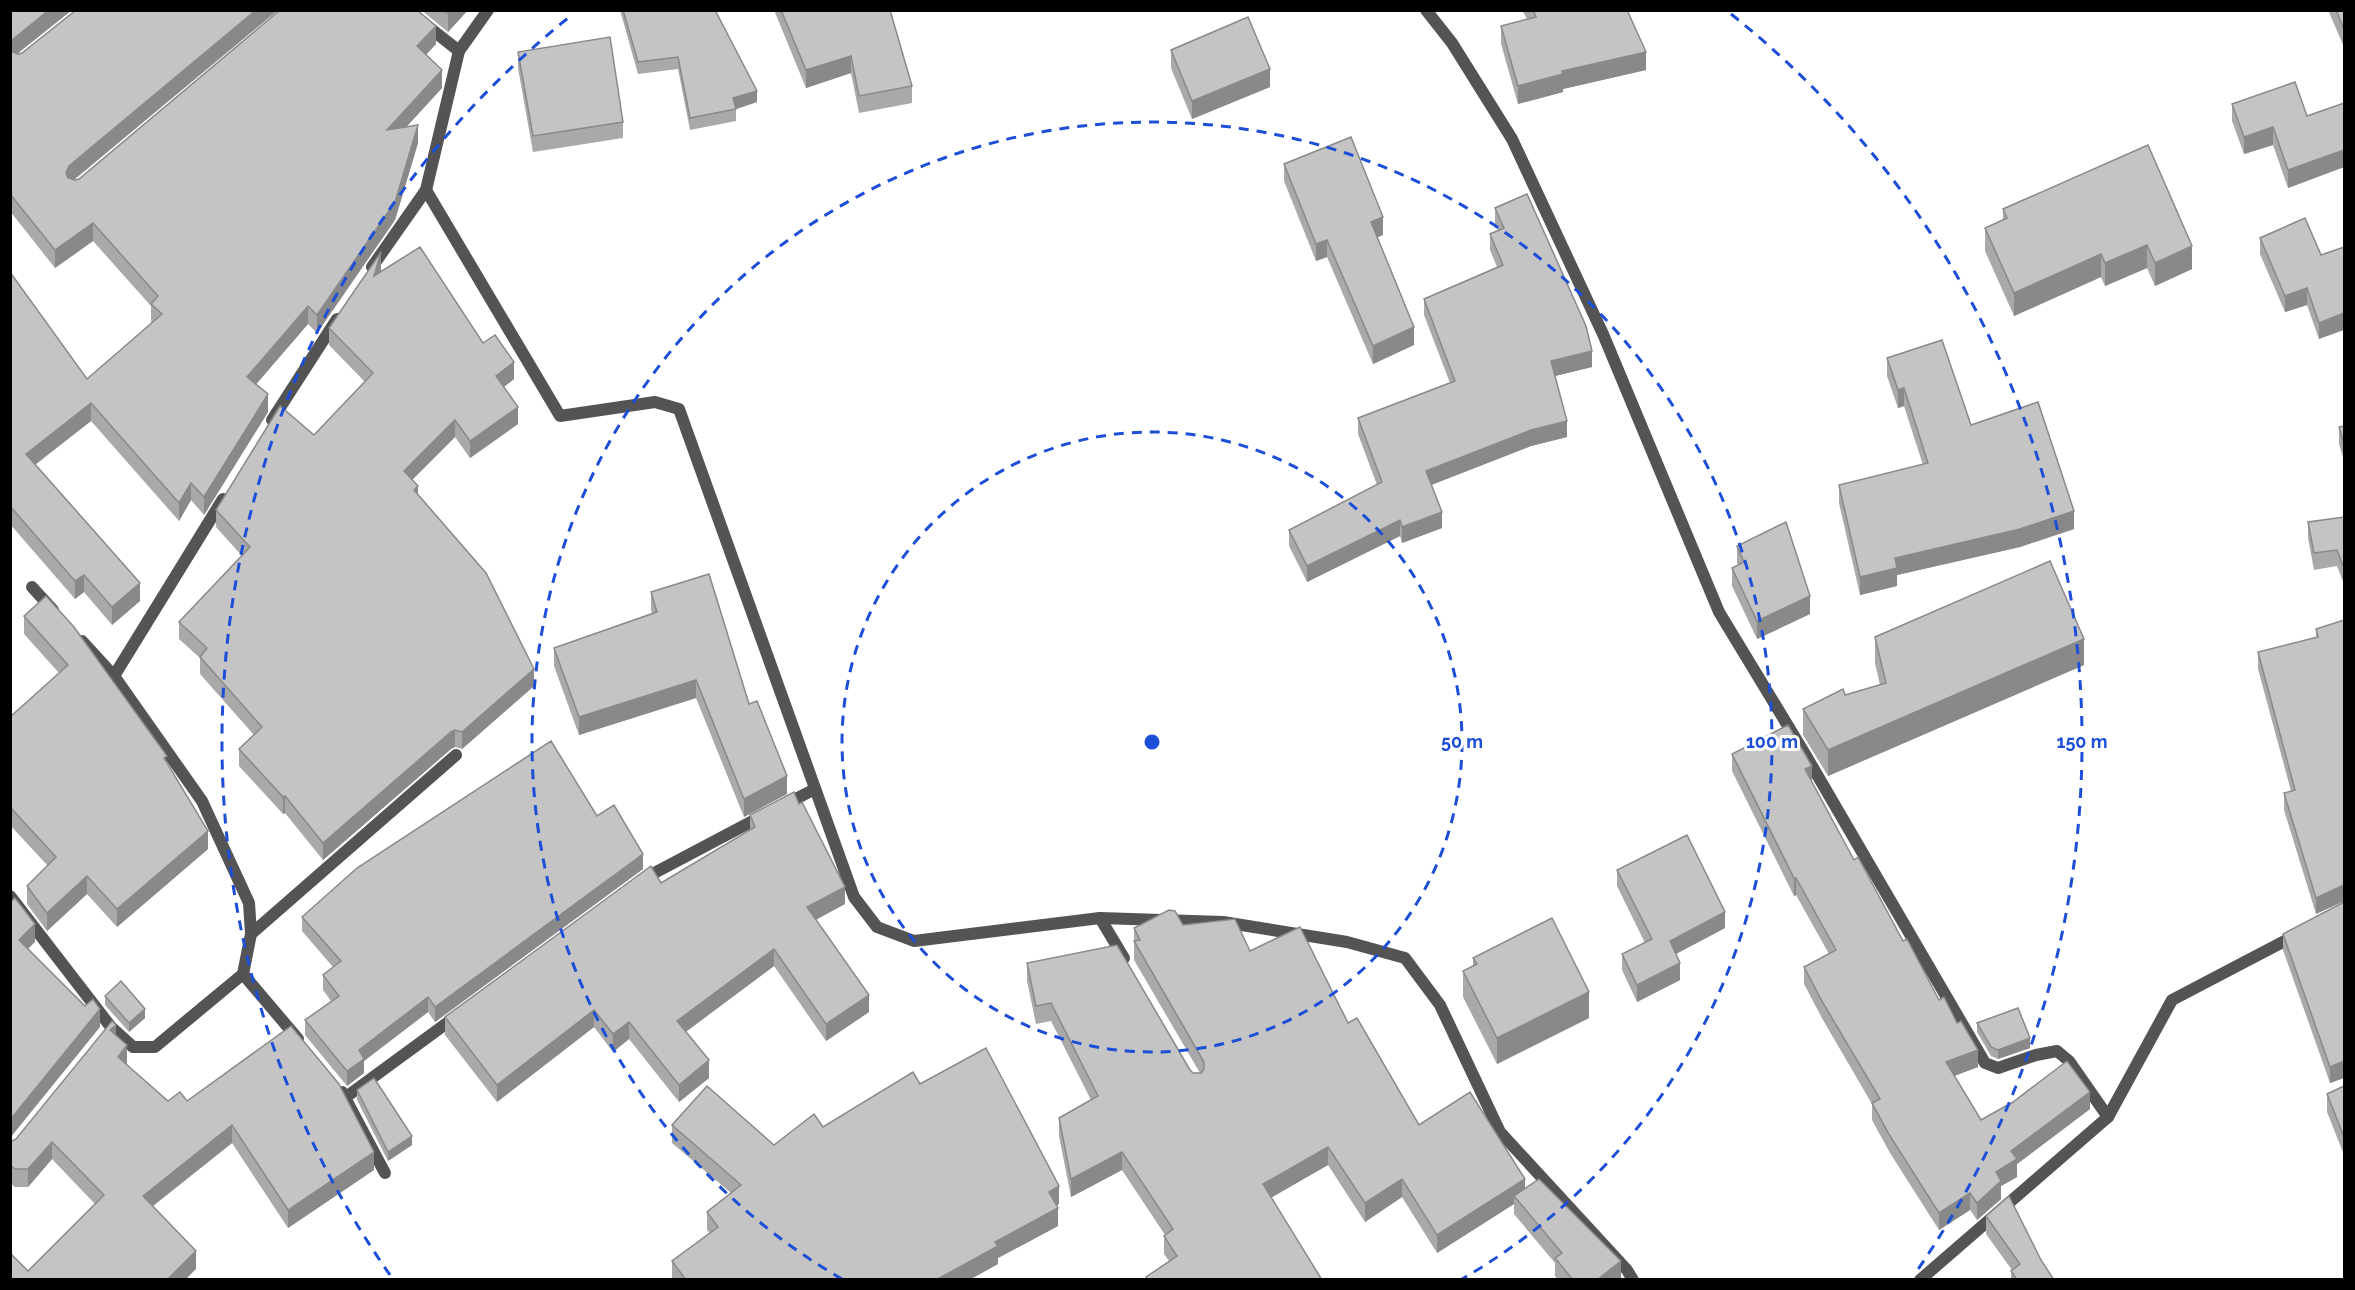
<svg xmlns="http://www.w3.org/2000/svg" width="2355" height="1290" viewBox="0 0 2355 1290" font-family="Raleway,sans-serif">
	<rect width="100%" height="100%" fill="#fff"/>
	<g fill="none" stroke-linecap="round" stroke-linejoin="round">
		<g stroke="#545454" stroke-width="12">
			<polyline points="407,10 459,51"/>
			<polyline points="1426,10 1452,43 1512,139 1603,334 1719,612 1805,754 1985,1063 1998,1068 2036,1055 2057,1051 2069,1061 2108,1117"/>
			<polyline points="426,190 560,416 655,402 679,409 854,897 877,927 914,941 1100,918 1223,922 1347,942 1405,958 1440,1005 1500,1132 1627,1270 1633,1280"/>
			<polyline points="372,267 426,190 459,51 488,10"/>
			<polyline points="272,420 337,319"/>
			<polyline points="32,587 53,610"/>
			<polyline points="114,676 223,499"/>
			<polyline points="782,806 815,789"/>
			<polyline points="641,880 764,815"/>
			<polyline points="10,896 111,1027 133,1047 155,1047 243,974 251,934 249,903 202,801 114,676 82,641"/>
			<polyline points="1100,918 1124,958"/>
			<polyline points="251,934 456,755"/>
			<polyline points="243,974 298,1039"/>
			<polyline points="342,1092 385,1173"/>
			<polyline points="346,1097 458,1015"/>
			<polyline points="1920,1280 2108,1117 2172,1000 2296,935"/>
		</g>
	</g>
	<g fill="#a9a9a9">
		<polygon points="10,10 72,10 16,54 18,54 22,53 76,10 278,10 73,180 75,180 436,44 426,55 442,88 406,127 418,143 395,220 317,333 308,324 256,384 268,412 204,515 191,500 179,521 91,421 35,464 140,601 112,625 84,592 75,599 10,524 10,272 87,379 152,323 151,321 151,306 93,241 55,268 10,211"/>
		<polygon points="421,10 468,10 448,32"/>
		<polygon points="620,10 715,10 757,102 736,109 736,121 690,130 678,69 638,74"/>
		<polygon points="774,10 890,10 912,86 912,103 859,113 851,73 806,88"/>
		<polygon points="1522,10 1627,10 1646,70 1563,89 1563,92 1518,104 1501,44 1501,26 1527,19"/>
		<polygon points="2328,10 2344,10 2344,47"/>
		<polygon points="1171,50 1270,87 1192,119 1171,68"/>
		<polygon points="518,52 623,122 623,138 533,152 518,68"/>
		<polygon points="2344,103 2344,167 2288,188 2273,145 2244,154 2232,121 2232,104 2307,116"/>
		<polygon points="2148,145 2192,269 2155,286 2147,268 2105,286 2101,277 2014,316 1985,251 1985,228 2003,220 2003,209"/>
		<polygon points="1284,164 1383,235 1377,237 1414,345 1373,364 1327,257 1316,261 1284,181"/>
		<polygon points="1495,208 1592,367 1555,376 1567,437 1531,446 1431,485 1442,528 1402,543 1400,536 1307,582 1289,546 1289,530 1377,485 1358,434 1358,418 1450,383 1424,315 1424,299 1497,267 1490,250 1490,234 1498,230 1495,224"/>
		<polygon points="2260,238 2321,255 2319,339 2307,305 2285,312 2260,254"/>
		<polygon points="381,270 380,272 483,343 514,379 504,387 518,424 470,458 455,437 412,480 418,496 534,686 462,749 455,747 451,749 323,860 285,813 283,814 239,766 239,749 254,735 200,674 200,658 179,639 179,622 242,556 216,527 216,510 314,435 365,382 329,345 329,328"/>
		<polygon points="1887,358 1971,425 2074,529 2020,547 1897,575 1897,586 1860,595 1839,503 1839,485 1923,465 1904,406 1898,408 1887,376"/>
		<polygon points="2344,426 2344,460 2339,444 2339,427"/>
		<polygon points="2344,517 2344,584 2337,566 2314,570 2308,538 2308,522"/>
		<polygon points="1737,546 1810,614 1757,639 1732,586 1732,568 1738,565 1737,563"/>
		<polygon points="651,592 749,704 787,794 744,817 696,698 579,735 554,666 554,648 652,613 651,610"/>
		<polygon points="24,616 167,763 208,849 117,927 87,894 47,931 27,904 27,886 48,866 10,825 10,717 59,673 24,634"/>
		<polygon points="2344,620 2344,901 2316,914 2284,810 2284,793 2291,791 2258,669 2258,652 2316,637 2316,629"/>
		<polygon points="1875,637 2084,665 1828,776 1803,735 1803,709 1845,695 1880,685 1875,663"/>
		<polygon points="1732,754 1812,783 1854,860 1939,1000 1978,1067 1954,1076 1981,1120 2090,1109 2017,1164 2017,1177 2001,1186 2001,1199 1977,1220 1970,1210 1939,1230 1890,1153 1872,1120 1872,1104 1823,1020 1804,984 1804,967 1829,954 1796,895 1794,896 1732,771"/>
		<polygon points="799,804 845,904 816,920 869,1012 826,1041 774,966 686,1032 709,1078 679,1102 629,1039 613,1052 594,1027 497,1102 445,1035 445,1017 661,883 750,830 750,815"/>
		<polygon points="597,816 643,869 435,1022 428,1012 364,1061 364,1073 347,1086 305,1035 305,1020 331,1001 323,990 323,975 333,967 302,931 302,917"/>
		<polygon points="1617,870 1725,928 1676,954 1680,980 1637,1002 1622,970 1622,954 1645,943 1617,886"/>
		<polygon points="2344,902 2344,1078 2330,1083 2283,950 2283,934"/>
		<polygon points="1183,925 1250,951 1348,1023 1419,1125 1525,1189 1621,1279 1620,1280 1558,1280 1555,1276 1555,1263 1514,1214 1514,1204 1437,1253 1402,1197 1365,1222 1328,1165 1271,1198 1322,1280 1146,1280 1146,1277 1169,1261 1164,1254 1164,1236 1165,1235 1122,1170 1071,1197 1059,1136 1059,1118 1091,1100 1051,1021 1036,1024 1027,981 1027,963 1193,1073 1200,1073 1134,960 1134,928"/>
		<polygon points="1473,958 1589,1018 1497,1064 1463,997 1463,971 1473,966"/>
		<polygon points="105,996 145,1018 129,1032 105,1005"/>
		<polygon points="1977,1023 2030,1048 1998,1059 1991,1056 1977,1032"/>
		<polygon points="116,1035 127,1063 126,1064 168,1101 187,1101 374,1170 288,1228 232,1143 152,1206 196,1269 28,1271 95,1204 52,1159 28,1187 15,1187 10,1183 10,1142 16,1139"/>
		<polygon points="920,1084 1059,1204 1056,1205 1058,1226 998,1258 998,1264 969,1280 672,1280 672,1261 710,1233 707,1230 707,1212 731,1193 672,1143 672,1125 774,1145 823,1127"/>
		<polygon points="2344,1086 2344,1155 2327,1112 2327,1094"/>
		<polygon points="357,1090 412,1145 388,1161 357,1100"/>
		<polygon points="1986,1216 2041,1260 2054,1280 2011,1280 2011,1271 2012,1270 1986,1234"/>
	</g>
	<g fill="#898989">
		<polygon points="49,10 72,10 12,58 10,61 10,43 12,40"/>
		<polygon points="256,10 278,10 69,184 66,173 69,166"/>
		<polygon points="451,10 468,10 448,32 448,14"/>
		<polygon points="436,26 436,44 417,64 417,46"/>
		<polygon points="1646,52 1646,70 1563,89 1563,92 1518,104 1518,86 1562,71"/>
		<polygon points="851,56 851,73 806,88 806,70"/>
		<polygon points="1270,69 1270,87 1192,119 1192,101"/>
		<polygon points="442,70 442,88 387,148 387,130"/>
		<polygon points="757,91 757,102 733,110 733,98"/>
		<polygon points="418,125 418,143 395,220 317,333 317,315"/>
		<polygon points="2273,127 2273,145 2244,154 2244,137"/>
		<polygon points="2344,150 2344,167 2288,188 2288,170"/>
		<polygon points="1383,217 1383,235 1371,240 1371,222"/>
		<polygon points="93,223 93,241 55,268 55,250"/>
		<polygon points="1327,240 1327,257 1316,261 1316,244"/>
		<polygon points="2147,245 2147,268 2105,286 2105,263"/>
		<polygon points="2192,246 2192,269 2155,286 2155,263"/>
		<polygon points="381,252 381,270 374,294 374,276"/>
		<polygon points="2101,254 2101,277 2014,316 2014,293"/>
		<polygon points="2307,288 2307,305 2285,312 2285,296"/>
		<polygon points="308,306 308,324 247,395 247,377"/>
		<polygon points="2344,313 2344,330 2319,339 2319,323"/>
		<polygon points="1414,327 1414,345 1373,364 1373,346"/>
		<polygon points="1592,351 1592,367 1551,377 1551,361"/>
		<polygon points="514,362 514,379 496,393 496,376"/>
		<polygon points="1904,388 1904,406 1898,408 1898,390"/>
		<polygon points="268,394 268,412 204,515 204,497"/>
		<polygon points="91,403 91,421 26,472 26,454"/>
		<polygon points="518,407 518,424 470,458 470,441"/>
		<polygon points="455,420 455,437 404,488 404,471"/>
		<polygon points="1567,421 1567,437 1531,446 1426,487 1426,471 1531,430"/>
		<polygon points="191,483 191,500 179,521 179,503"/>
		<polygon points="418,486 418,503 414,490"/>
		<polygon points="2074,511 2074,529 2020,547 1897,575 1897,586 1860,595 1860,577 1895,558"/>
		<polygon points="1442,512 1442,528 1402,543 1402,527"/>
		<polygon points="1400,520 1400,536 1307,582 1307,566"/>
		<polygon points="84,575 84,592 75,599 75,581"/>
		<polygon points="140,583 140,601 112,625 112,607"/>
		<polygon points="1810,596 1810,614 1757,639 1757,621"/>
		<polygon points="2084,639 2084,665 1828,776 1828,750"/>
		<polygon points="534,669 534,686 462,749 462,732"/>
		<polygon points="696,680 696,698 579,735 579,717"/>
		<polygon points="455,730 455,747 451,749 323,860 323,843 451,732"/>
		<polygon points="1812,766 1812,783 1805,769"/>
		<polygon points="787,776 787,794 744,817 744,799"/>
		<polygon points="285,796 285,813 283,814 283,797"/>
		<polygon points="208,831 208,849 117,927 117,909"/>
		<polygon points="643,854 643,869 435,1022 435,1007"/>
		<polygon points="87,876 87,894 47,931 47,913"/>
		<polygon points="1794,878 1796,878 1796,895 1794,896"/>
		<polygon points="2344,885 2344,901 2316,914 2316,898"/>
		<polygon points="845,887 845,904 807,924 807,907"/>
		<polygon points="1725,912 1725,928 1670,957 1670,941"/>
		<polygon points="35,924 35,942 19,958 19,940"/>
		<polygon points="774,949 774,966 677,1038 677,1021"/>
		<polygon points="1680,963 1680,980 1637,1002 1637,985"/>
		<polygon points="1589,992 1589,1018 1497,1064 1497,1038"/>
		<polygon points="869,995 869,1012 826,1041 826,1024"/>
		<polygon points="428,997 428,1012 364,1061 364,1073 347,1086 347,1071 359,1050"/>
		<polygon points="100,1009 100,1027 10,1138 10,1120"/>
		<polygon points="145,1009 145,1018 129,1032 129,1023"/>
		<polygon points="594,1010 594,1027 497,1102 497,1085"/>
		<polygon points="629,1022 629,1039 613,1052 613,1034"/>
		<polygon points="116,1025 116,1043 110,1030"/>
		<polygon points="2030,1038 2030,1048 1998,1059 1998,1050"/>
		<polygon points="127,1045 127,1063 118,1075 118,1057"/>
		<polygon points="1978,1050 1978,1067 1946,1079 1946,1062"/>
		<polygon points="709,1060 709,1078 679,1102 679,1085"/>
		<polygon points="2344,1061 2344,1078 2330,1083 2330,1067"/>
		<polygon points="2090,1092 2090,1109 2017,1164 2017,1177 2001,1186 2001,1199 1977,1220 1977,1203 2011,1151"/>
		<polygon points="232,1125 232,1143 143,1214 143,1196"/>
		<polygon points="412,1136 412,1145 388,1161 388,1152"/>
		<polygon points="52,1142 52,1159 28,1187 28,1169"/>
		<polygon points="1328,1147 1328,1165 1263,1202 1263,1184"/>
		<polygon points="374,1152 374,1170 288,1228 288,1210"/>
		<polygon points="1122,1152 1122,1170 1071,1197 1071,1179"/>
		<polygon points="1402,1179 1402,1197 1365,1222 1365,1203"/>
		<polygon points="1525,1179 1525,1197 1514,1196 1514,1204 1437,1253 1437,1235"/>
		<polygon points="1059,1186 1059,1204 1049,1209 1049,1192"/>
		<polygon points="1970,1193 1970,1210 1939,1230 1939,1213"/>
		<polygon points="1058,1208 1058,1226 998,1258 998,1264 969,1280 936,1280 995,1242"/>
		<polygon points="196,1251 196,1269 185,1280 167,1280"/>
		<polygon points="1621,1261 1621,1279 1620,1280 1597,1280"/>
	</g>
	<g fill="#c4c4c4" stroke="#898989" stroke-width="1.5">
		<polygon points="10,10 49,10 12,40 10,43"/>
		<polygon points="76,10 256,10 69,166 66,173 68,178 75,180 79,179 280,10 417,10 436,26 417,46 442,70 387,130 418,125 395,202 317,315 308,306 247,377 268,394 204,497 191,483 179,503 91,403 26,454 140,583 112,607 84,575 75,581 10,506 10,272 87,379 162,314 151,304 158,296 93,223 55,250 10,194 10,51 18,54 22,53"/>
		<polygon points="443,10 451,10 448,14"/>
		<polygon points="623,10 715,10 757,91 733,98 736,109 690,118 678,57 638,62"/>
		<polygon points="781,10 890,10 912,86 859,96 851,56 806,70"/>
		<polygon points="1533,10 1627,10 1646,52 1562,71 1563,74 1518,86 1501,26 1536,17"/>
		<polygon points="2336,10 2344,10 2344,29"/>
		<polygon points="1248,17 1270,69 1192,101 1171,50"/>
		<polygon points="610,37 623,122 533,136 518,52"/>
		<polygon points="2295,82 2307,116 2344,103 2344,150 2288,170 2273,127 2244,137 2232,104"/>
		<polygon points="1351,137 1383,217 1371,222 1414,327 1373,346 1327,240 1316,244 1284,164"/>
		<polygon points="2148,145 2192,246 2155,263 2147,245 2105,263 2101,254 2014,293 1985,228 2007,218 2003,209"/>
		<polygon points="1527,194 1586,326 1592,351 1551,361 1567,421 1531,430 1426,471 1442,512 1402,527 1400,520 1307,566 1289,530 1382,482 1358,418 1455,381 1424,299 1503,265 1490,234 1504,228 1495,208"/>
		<polygon points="2305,218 2321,255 2344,247 2344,313 2319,323 2307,288 2285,296 2260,238"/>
		<polygon points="420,247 483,343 495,335 514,362 496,376 518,407 470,441 455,420 404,471 418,486 414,490 486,573 534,669 462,732 455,730 451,732 323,843 285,796 283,797 239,749 262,727 200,657 207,648 179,622 250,547 216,510 280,406 314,435 373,373 329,328 381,252 374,276"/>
		<polygon points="1942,340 1971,425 2038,402 2074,511 2020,529 1895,558 1897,568 1860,577 1839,485 1928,463 1904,388 1898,390 1887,358"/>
		<polygon points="2344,426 2344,444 2339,427"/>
		<polygon points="2344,517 2344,568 2337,550 2314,553 2308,522"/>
		<polygon points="1786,522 1810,596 1757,621 1732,568 1744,562 1737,546"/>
		<polygon points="2050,561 2084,639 1828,750 1803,709 1843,689 1845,695 1886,683 1875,637"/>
		<polygon points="709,574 749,704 757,701 787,776 744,799 696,680 579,717 554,648 657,612 651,592"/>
		<polygon points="46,596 74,627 167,756 164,758 208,831 117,909 87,876 47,913 27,886 56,857 10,807 10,717 68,665 24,616"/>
		<polygon points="2344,620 2344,885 2316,898 2284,793 2295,790 2258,652 2318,637 2316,629"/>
		<polygon points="1788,725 1812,766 1805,769 1854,860 1858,857 1903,941 1907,939 1939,1000 1944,997 1957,1023 1961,1021 1978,1050 1946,1062 1981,1120 2013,1102 2067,1061 2090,1092 2011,1151 2017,1159 1996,1172 2001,1181 1977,1203 1970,1193 1939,1213 1890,1136 1872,1103 1880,1099 1823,1003 1804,967 1836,950 1796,878 1794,878 1732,754"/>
		<polygon points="551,741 597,816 614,805 643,854 435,1007 428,997 359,1050 364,1059 347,1071 305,1020 339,996 323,975 341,961 302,917 357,868"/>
		<polygon points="794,792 799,804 802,802 845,887 807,907 869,995 826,1024 774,949 677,1021 709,1060 679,1085 629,1022 613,1034 594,1010 497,1085 445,1017 651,866 661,883 755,827 750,815"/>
		<polygon points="1687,835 1725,912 1670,941 1680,963 1637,985 1622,954 1652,939 1617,870"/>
		<polygon points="15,898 35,924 19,940 85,1006 93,999 100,1009 10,1120 10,902"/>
		<polygon points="2344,902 2344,1061 2330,1067 2283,934"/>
		<polygon points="1169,910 1175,911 1183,925 1235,919 1250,951 1300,927 1348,1023 1357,1018 1419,1125 1470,1092 1525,1179 1437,1235 1402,1179 1365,1203 1328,1147 1263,1184 1322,1280 1148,1280 1146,1277 1177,1256 1164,1236 1173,1229 1122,1152 1071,1179 1059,1118 1098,1096 1051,1003 1036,1006 1027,963 1117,945 1190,1070 1193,1073 1201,1073 1204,1069 1204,1062 1134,941 1140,940 1134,928"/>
		<polygon points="1552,918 1589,992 1497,1038 1463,971 1477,964 1473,958"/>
		<polygon points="121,981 145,1009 129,1023 105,996"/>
		<polygon points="2018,1008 2030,1038 1998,1050 1991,1047 1977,1023"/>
		<polygon points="112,1021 116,1025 110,1030 127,1045 118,1057 168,1101 180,1092 187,1101 291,1026 339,1084 374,1152 288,1210 232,1125 143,1196 196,1251 167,1280 10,1280 10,1253 28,1271 104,1195 52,1142 28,1169 15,1169 10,1165 10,1142 16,1139"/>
		<polygon points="986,1048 1059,1186 1049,1192 1058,1208 995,1242 998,1246 936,1280 686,1280 672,1261 718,1227 707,1212 741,1185 672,1125 707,1086 774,1145 814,1114 823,1127 913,1072 920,1084"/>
		<polygon points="374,1078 412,1136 388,1152 357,1090"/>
		<polygon points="2344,1086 2344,1137 2327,1094"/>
		<polygon points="1539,1179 1621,1261 1597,1280 1573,1280 1555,1258 1562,1253 1514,1196"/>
		<polygon points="2009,1196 2041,1260 2054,1280 2017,1280 2011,1271 2020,1264 1986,1216"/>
	</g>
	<g fill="none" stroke="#1d4ed8" stroke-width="3" stroke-dasharray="10 8">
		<circle cx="1152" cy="742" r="310"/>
		<path d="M842 1279A620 620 0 1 1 1462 1279"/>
		<path d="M390 1275A930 930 0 0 1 573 14M1731 14A930 930 0 0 1 1914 1275"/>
	</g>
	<circle cx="1152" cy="742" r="9" fill="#1d4ed8" stroke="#fff" stroke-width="3"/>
	<g font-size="18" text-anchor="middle" font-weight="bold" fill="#1d4ed8" stroke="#fff" stroke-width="6" stroke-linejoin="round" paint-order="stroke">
		<text x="1462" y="748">50 m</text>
		<text x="1772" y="748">100 m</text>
		<text x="2082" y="748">150 m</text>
	</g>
	<rect width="2355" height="1290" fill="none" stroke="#000000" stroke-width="24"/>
</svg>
